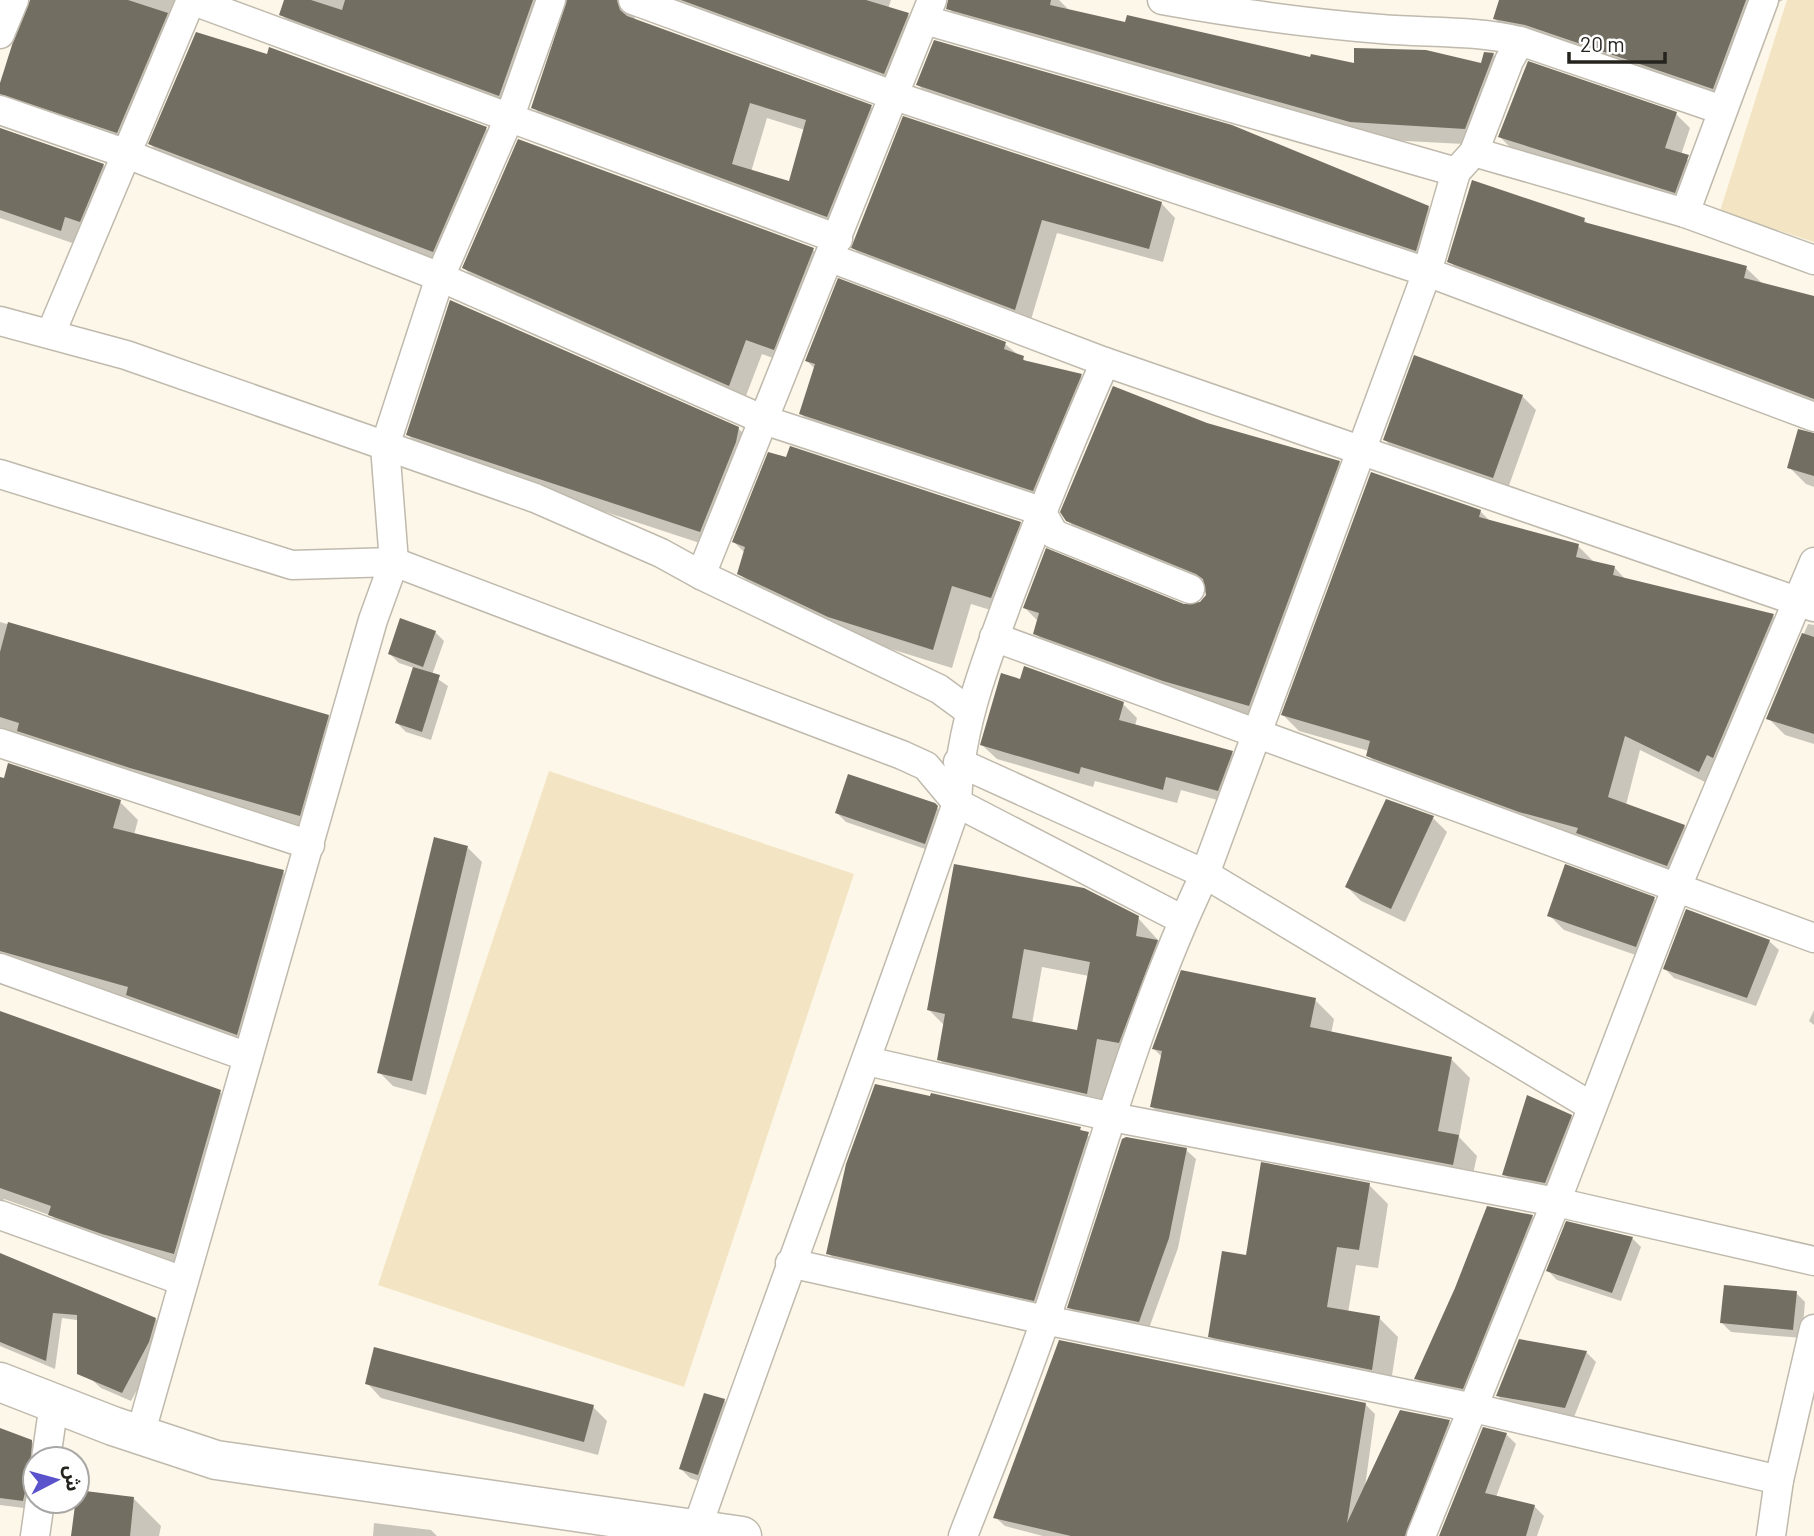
<svg xmlns="http://www.w3.org/2000/svg" width="1814" height="1536" viewBox="0 0 1814 1536" font-family="Barlow,'Noto Sans Arabic',sans-serif">
	<rect width="100%" height="100%" fill="#fdf7e9"/>
	<g fill="#f3e5c3">
		<polygon points="1787,0 1814,0 1814,242 1720,211"/>
		<polygon points="549,771 854,874 684,1387 378,1285"/>
	</g>
	<g fill="#0003" fill-rule="evenodd">
		<polygon points="31,0 200,0 135,149 16,111 0,95"/>
		<path d="M286 0H891L888 9 908 15 925 32 901 90 634 13 635 20 871 107 888 124 844 233 550 124 533 107 569 0 552 12 516 112 298 31 281 14ZM767 118 805 130 790 183 751 172Z"/>
		<polygon points="950,0 1059,0 1070,11 1127,24 1355,66 1482,66 1485,54 1494,55 1511,72 1482,145 1368,139 966,25 948,8"/>
		<polygon points="1501,0 1783,0 1773,5 1732,107 1514,38 1495,19"/>
		<polygon points="918,85 1428,207 1445,225 1433,267 935,102"/>
		<polygon points="1676,114 1690,128 1681,155 1702,171 1689,206 1514,151 1500,137"/>
		<polygon points="904,118 1161,203 1175,218 1163,262 1057,233 1030,323 868,262 853,248"/>
		<polygon points="0,128 103,165 117,179 75,244 0,218"/>
		<polygon points="486,129 502,144 449,267 166,160 150,144"/>
		<polygon points="519,141 813,250 829,265 789,364 762,354 744,401 480,284 464,268"/>
		<polygon points="1584,220 1589,225 1746,268 1764,285 1814,297 1814,409 1466,278 1449,261"/>
		<polygon points="1005,344 1028,363 1081,376 1098,393 1050,507 819,431 801,414 815,369 807,361"/>
		<polygon points="1522,396 1536,410 1507,491 1399,454 1385,440"/>
		<polygon points="1206,425 1339,462 1356,479 1266,722 1052,650 1035,633 1038,621 1025,608 1201,604 1207,595 1206,587 1085,538 1067,520"/>
		<polygon points="738,428 756,447 718,549 426,453 408,435"/>
		<polygon points="1814,435 1814,487 1806,484 1789,467"/>
		<polygon points="1480,511 1491,522 1578,546 1594,562 1614,567 1627,581 1773,616 1789,632 1715,787 1640,750 1626,805 1684,826 1700,842 1684,881 1384,771 1368,755 1369,751 1299,731 1283,715"/>
		<polygon points="1020,523 1038,542 1010,616 971,604 952,668 849,636 758,592 739,573 745,553 734,542"/>
		<polygon points="0,622 328,716 345,734 317,833 37,748 23,735 0,728"/>
		<polygon points="1808,624 1814,625 1814,744 1785,735 1768,718"/>
		<polygon points="435,632 444,641 432,675 448,686 431,740 406,732 397,723 414,668 399,663 390,654"/>
		<polygon points="1123,704 1137,718 1135,726 1232,753 1246,767 1232,804 1181,790 1177,803 1095,781 1093,787 997,759 982,745"/>
		<polygon points="0,779 120,802 138,820 134,835 283,872 301,890 254,1052 145,1013 133,1000 0,963"/>
		<polygon points="934,805 947,817 934,852 846,822 837,813"/>
		<polygon points="1433,818 1447,832 1405,922 1361,901 1347,887"/>
		<polygon points="468,848 482,862 426,1095 393,1086 379,1072"/>
		<path d="M956 866 1138 918 1176 960 1138 1061 1116 1057 1106 1112 957 1078 939 1059 944 1025 929 1010ZM1042 967 1089 976 1079 1032 1032 1024Z"/>
		<polygon points="1654,899 1668,913 1650,960 1564,930 1549,915"/>
		<polygon points="1769,941 1779,950 1756,1006 1674,978 1665,969"/>
		<polygon points="1315,1000 1334,1019 1331,1034 1451,1059 1470,1078 1459,1137 1477,1156 1471,1183 1171,1126 1152,1107 1162,1057 1154,1049"/>
		<polygon points="1814,1010 1814,1025 1809,1021"/>
		<polygon points="0,1014 220,1092 238,1110 192,1271 68,1232 52,1216 4,1199 0,1205"/>
		<polygon points="1571,1116 1580,1126 1555,1191 1514,1184 1504,1174"/>
		<polygon points="1080,1129 1106,1151 1052,1318 846,1271 828,1253"/>
		<polygon points="1186,1150 1196,1159 1178,1248 1148,1331 1078,1316 1069,1307"/>
		<polygon points="1369,1185 1388,1204 1378,1268 1356,1265 1348,1313 1379,1318 1398,1337 1390,1388 1229,1355 1210,1336 1247,1257"/>
		<polygon points="1532,1216 1541,1225 1472,1397 1425,1387 1416,1378 1457,1289"/>
		<polygon points="1632,1238 1641,1247 1621,1301 1557,1280 1548,1271"/>
		<polygon points="0,1255 155,1319 165,1328 158,1352 131,1401 101,1388 91,1379 98,1323 62,1318 55,1369 0,1346"/>
		<polygon points="1796,1293 1805,1302 1802,1338 1731,1332 1722,1323"/>
		<polygon points="1586,1352 1596,1362 1574,1417 1507,1405 1498,1396"/>
		<polygon points="367,1383 593,1407 607,1421 598,1455 381,1398"/>
		<polygon points="724,1400 734,1410 707,1484 690,1478 681,1469"/>
		<polygon points="1366,1405 1375,1414 1365,1487 1449,1422 1458,1431 1416,1536 1043,1536 1005,1526 995,1517"/>
		<polygon points="1484,1429 1507,1435 1516,1444 1496,1497 1535,1507 1544,1516 1537,1536 1441,1536"/>
		<polygon points="0,1430 31,1441 41,1451 35,1459 32,1509 0,1505"/>
		<polygon points="134,1499 161,1526 159,1536 73,1536"/>
		<polygon points="374,1523 431,1530 437,1536 373,1536"/>
	</g>
	<g fill="#736e62" fill-rule="evenodd">
		<polygon points="30,0 128,0 168,13 117,133 0,94 0,83 12,45"/>
		<polygon points="284,0 311,0 342,10 345,0 533,0 499,96 279,15"/>
		<path d="M567 0H617L620 10 627 16 872 105 827 217 531 108ZM750 103 806 120 789 181 732 164Z"/>
		<polygon points="681,0 866,0 909,13 884,74"/>
		<polygon points="948,0 1051,0 1050,5 1125,22 1127,15 1310,57 1311,54 1354,63 1354,48 1426,50 1481,63 1484,52 1494,53 1465,129 1350,122 946,9"/>
		<polygon points="1499,0 1746,0 1713,89 1525,25 1493,19"/>
		<polygon points="196,32 267,54 269,47 487,127 433,252 148,144"/>
		<polygon points="934,40 1232,125 1429,206 1416,251 916,85"/>
		<polygon points="1528,61 1677,112 1665,148 1689,155 1675,193 1498,137"/>
		<polygon points="903,116 1162,202 1149,249 1042,220 1015,310 851,248"/>
		<polygon points="0,128 104,164 80,222 65,217 61,231 0,210"/>
		<polygon points="518,139 814,248 774,350 746,340 729,386 462,268"/>
		<polygon points="1472,180 1585,218 1584,222 1747,266 1744,278 1814,296 1814,399 1447,262"/>
		<polygon points="838,278 1006,342 1004,349 1024,356 1023,360 1082,374 1033,491 799,414 815,364 805,361"/>
		<polygon points="450,300 739,427 736,442 700,532 406,435"/>
		<polygon points="1414,355 1523,395 1493,478 1383,440"/>
		<polygon points="1113,386 1207,423 1340,461 1249,706 1163,681 1033,634 1039,613 1023,608 1046,548 1184,604 1200,602 1206,595 1203,579 1196,574 1066,521 1060,512"/>
		<polygon points="1798,429 1814,433 1814,476 1787,468"/>
		<polygon points="790,446 1021,522 991,598 952,586 933,650 828,617 737,574 745,547 732,542 768,452 786,457"/>
		<polygon points="1371,472 1481,510 1479,517 1579,544 1576,557 1615,566 1613,575 1774,614 1713,758 1707,755 1699,772 1625,736 1608,797 1685,825 1667,866 1576,833 1578,828 1519,812 1366,756 1370,741 1281,715"/>
		<polygon points="400,618 436,631 423,667 388,654"/>
		<polygon points="8,622 329,715 300,816 130,768 17,731 19,723 0,717 0,652"/>
		<polygon points="1802,633 1814,637 1814,734 1766,719"/>
		<polygon points="1024,666 1124,702 1119,720 1233,751 1218,791 1166,777 1163,790 1081,767 1079,774 980,745 1001,673 1020,679"/>
		<polygon points="413,667 440,675 422,732 395,723"/>
		<polygon points="8,763 121,800 113,828 284,870 237,1035 126,995 128,987 0,951 0,777 4,778"/>
		<polygon points="848,774 935,803 938,806 925,844 835,813"/>
		<polygon points="1386,799 1434,816 1391,909 1345,887"/>
		<polygon points="434,837 468,846 412,1081 377,1073"/>
		<path d="M954 864 1084 888 1139 916 1136 936 1158 940 1119 1043 1097 1039 1087 1094 937 1060 945 1014 927 1010ZM1024 949 1090 962 1077 1030 1012 1018Z"/>
		<polygon points="1565,864 1655,897 1636,947 1547,916"/>
		<polygon points="1686,909 1770,940 1747,998 1663,969"/>
		<polygon points="1181,970 1316,998 1310,1027 1452,1057 1438,1131 1459,1135 1453,1165 1150,1107 1162,1051 1152,1049"/>
		<polygon points="0,1011 221,1090 174,1254 102,1234 48,1215 51,1206 0,1188"/>
		<polygon points="875,1084 930,1096 931,1093 1081,1127 1080,1130 1089,1132 1034,1301 826,1254 846,1164"/>
		<polygon points="1527,1095 1572,1115 1545,1183 1502,1175"/>
		<polygon points="1126,1137 1187,1148 1169,1238 1139,1322 1067,1308 1122,1139"/>
		<polygon points="1261,1162 1370,1183 1359,1250 1337,1247 1327,1307 1380,1316 1372,1370 1208,1337 1222,1251 1246,1255"/>
		<polygon points="1487,1206 1533,1215 1463,1389 1414,1379 1455,1288"/>
		<polygon points="1566,1221 1633,1237 1612,1293 1546,1271"/>
		<polygon points="0,1253 156,1318 149,1342 122,1393 77,1374 77,1315 53,1313 46,1361 0,1342"/>
		<polygon points="1724,1285 1797,1291 1793,1330 1720,1323"/>
		<polygon points="1519,1339 1587,1351 1565,1408 1496,1396"/>
		<polygon points="1059,1340 1366,1403 1347,1523 1400,1410 1450,1420 1405,1536 1071,1536 993,1518"/>
		<polygon points="374,1347 594,1405 584,1442 365,1384"/>
		<polygon points="704,1393 725,1399 698,1475 679,1469"/>
		<polygon points="1483,1427 1507,1433 1485,1493 1535,1505 1526,1536 1439,1536"/>
		<polygon points="0,1428 32,1440 31,1466 23,1501 0,1498"/>
		<polygon points="77,1490 134,1497 130,1536 71,1536"/>
	</g>
	<g fill="none" stroke-linecap="round" stroke-linejoin="round">
		<g stroke="#bfbaad" stroke-width="31">
			<g id="minor">
				<polyline points="191,0 838,239"/>
				<polyline points="633,0 895,96 1427,272 1814,417"/>
				<path d="M1162 0C1234 13 1307 23 1381 29 1428 33 1474 30 1520 41"/>
				<polyline points="925,20 1456,172"/>
				<polyline points="0,34 14,0"/>
				<polyline points="0,110 127,154 440,277 764,420 1041,511 1054,534 1190,589"/>
				<polyline points="1474,152 1685,213 1814,260"/>
				<polyline points="1685,213 1764,0"/>
				<polyline points="831,258 1105,362 1814,607"/>
				<polyline points="0,321 126,355 535,498 661,553 701,575 939,689 969,711"/>
				<polyline points="51,333 191,0"/>
				<polyline points="0,474 292,565 394,562 902,755 926,766 957,803 1183,920"/>
				<polyline points="701,575 932,0"/>
				<polyline points="994,637 1814,938"/>
				<polyline points="0,743 310,845"/>
				<polyline points="958,762 1205,874 1591,1106"/>
				<polyline points="0,968 248,1057"/>
				<polyline points="867,1061 1112,1117 1556,1202 1814,1261"/>
				<polyline points="0,1215 183,1281"/>
				<polyline points="790,1263 1045,1320 1474,1408 1779,1480"/>
				<polyline points="140,1435 373,620 394,562 385,446 440,277 510,116 551,0"/>
				<polyline points="46,1459 54,1403"/>
				<path d="M697 1528C782 1286 873 1046 957 803 959 730 984 666 1009 598 1039 518 1071 440 1105 362"/>
				<polyline points="35,1536 40,1501"/>
				<path d="M963 1536C991 1464 1021 1392 1046 1318 1097 1170 1137 1015 1205 874L1427 272 1456 172 1474 152 1509 61 1520 41 1722 110"/>
				<polyline points="1421,1536 1556,1202 1676,889 1814,562"/>
				<polyline points="1771,1536 1779,1480 1814,1329"/>
			</g>
		</g>
		<g stroke="#bfbaad" stroke-width="41">
			<polyline id="secondary" points="0,1382 113,1426 216,1460 742,1536"/>
		</g>
		<use href="#minor" stroke="#fff" stroke-width="28"/>
		<use href="#secondary" stroke="#fff" stroke-width="38"/>
	</g>
	<g transform="translate(56 1480) rotate(84)"><circle r="33" fill="#ffffff" stroke="#a8a7a5" stroke-width="2"/>
	<path d="M0-5L12 26L0 18L-12 26Z" fill="#5b53cb"/>
	<text y="-10" font-size="19" font-weight="bold" text-anchor="middle" fill="#25231e">ش</text>
	</g>
	<path d="M1569 52v10h96v-10" fill="none" stroke="#25231e" stroke-width="3.5"/>
	<text x="1580" y="52" font-size="21" fill="#25231e" stroke="#ffffff" stroke-width="5" paint-order="stroke">20 m</text>
</svg>
